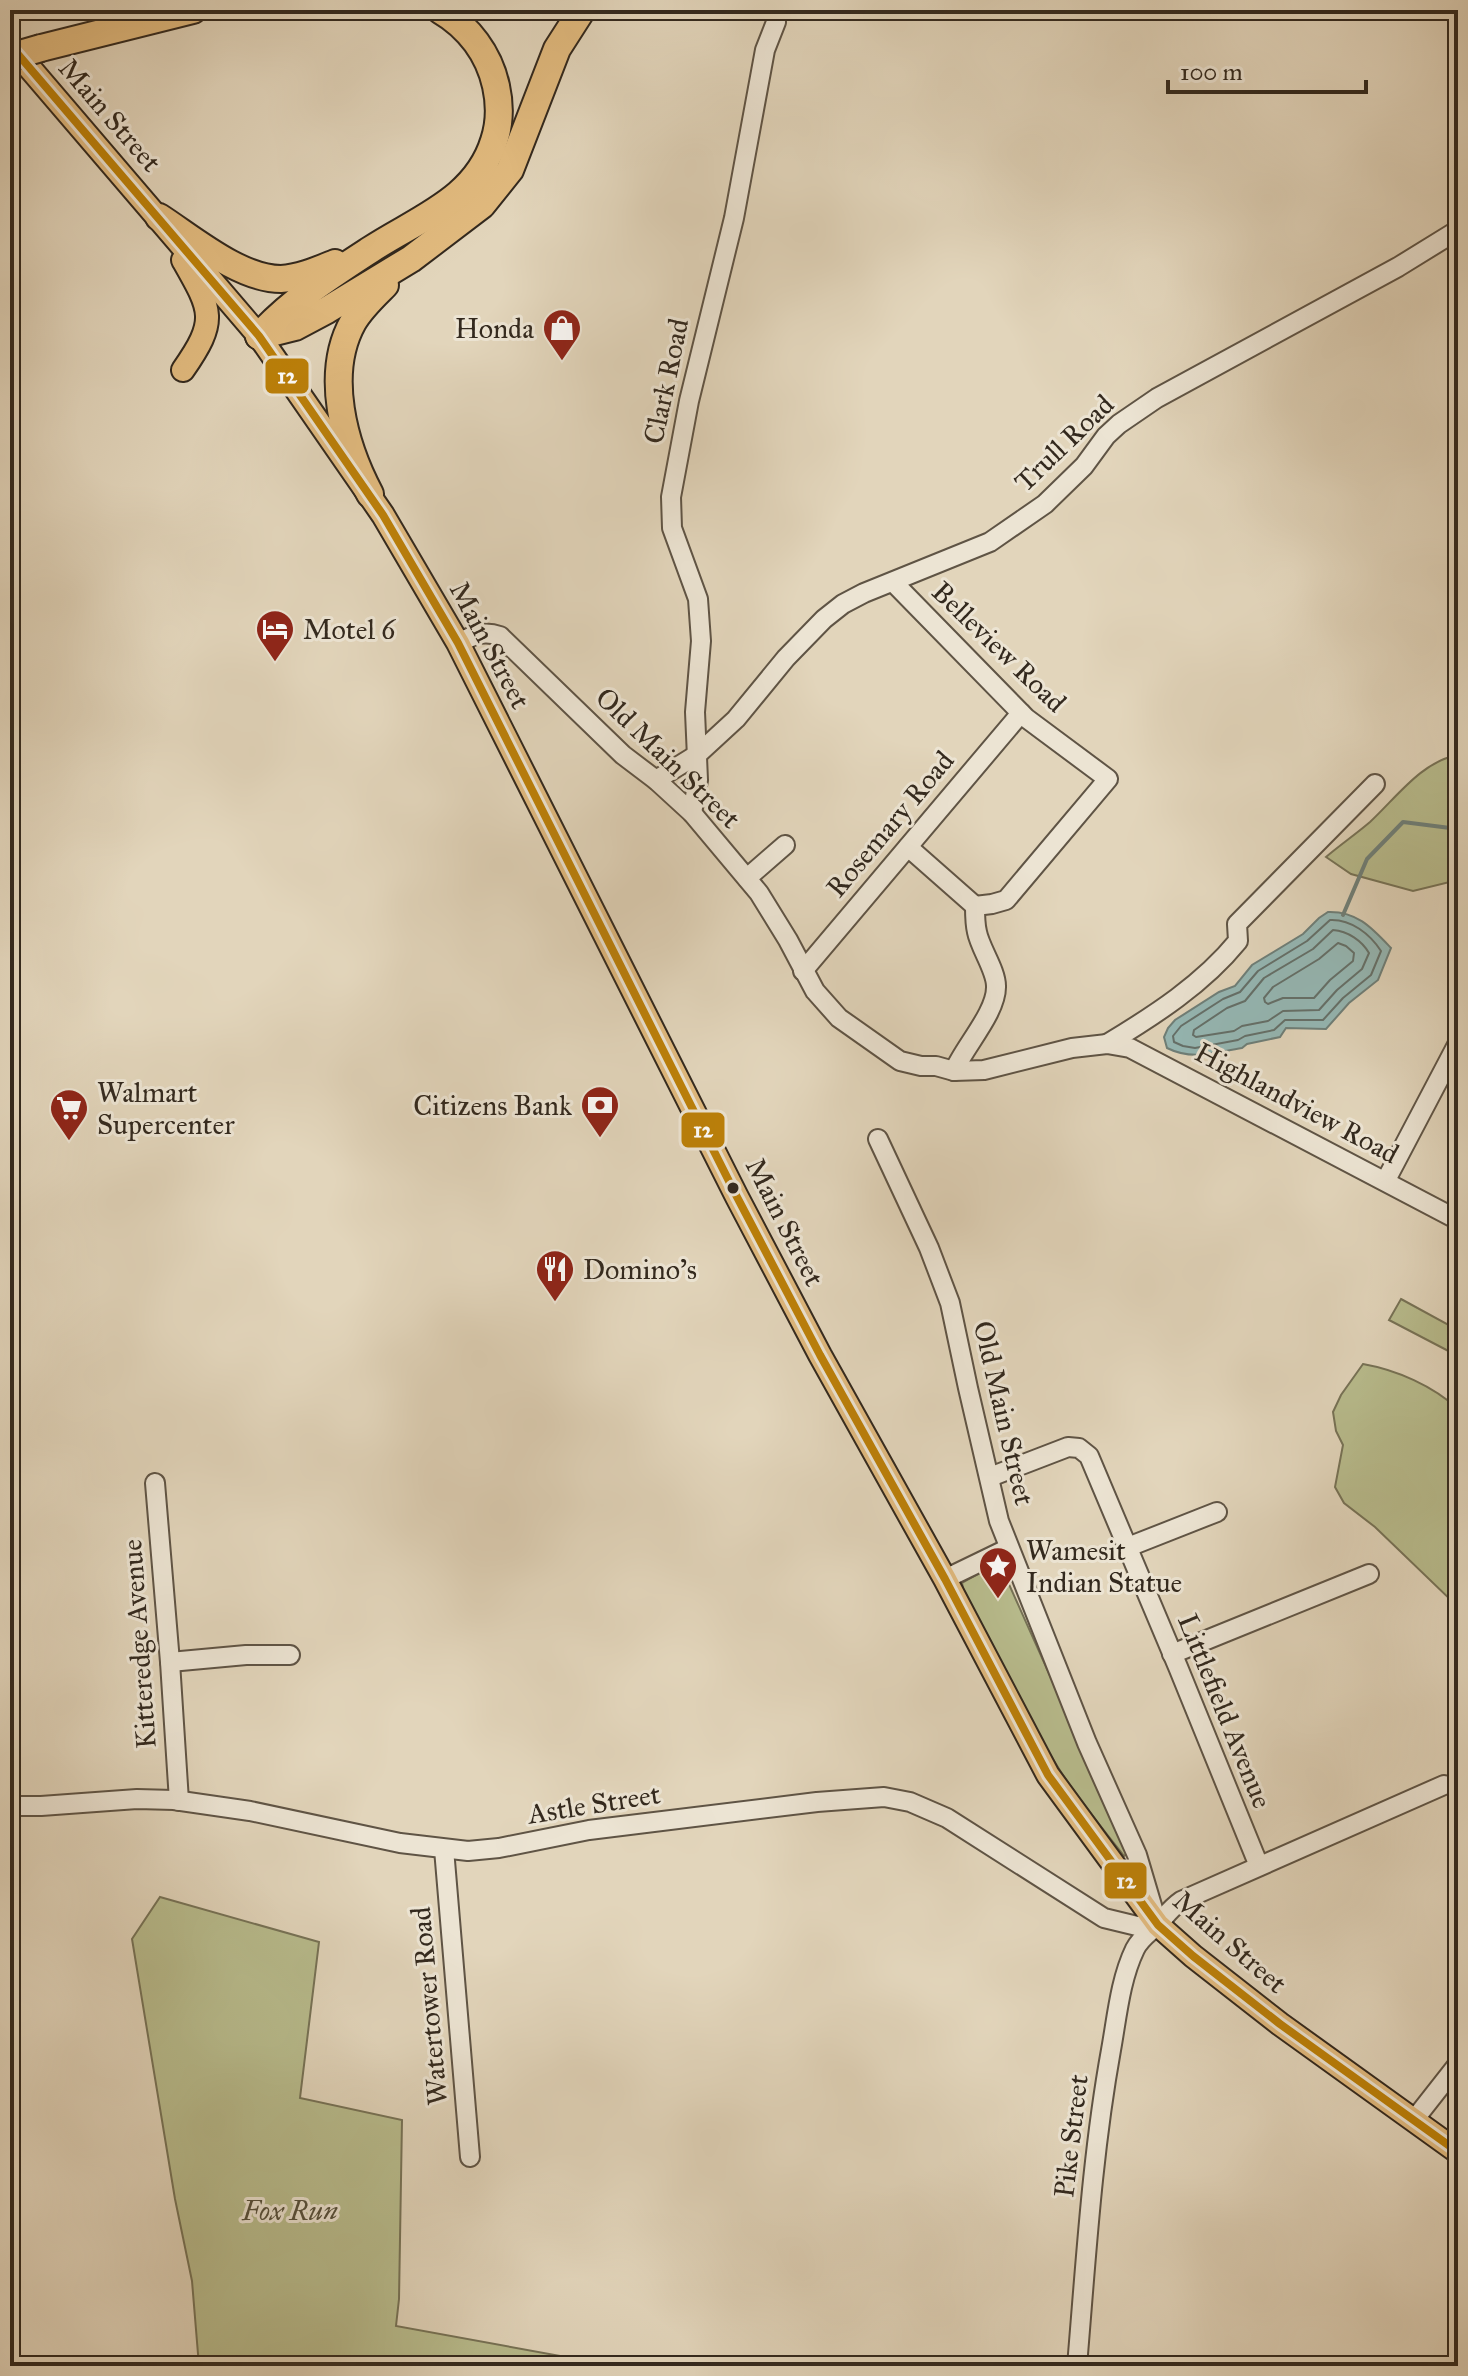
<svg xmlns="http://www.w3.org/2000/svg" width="1468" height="2376" viewBox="0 0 1468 2376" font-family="'IM FELL Great Primer',serif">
	<rect width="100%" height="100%" fill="#e2d5bb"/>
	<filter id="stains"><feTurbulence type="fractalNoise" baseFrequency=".0025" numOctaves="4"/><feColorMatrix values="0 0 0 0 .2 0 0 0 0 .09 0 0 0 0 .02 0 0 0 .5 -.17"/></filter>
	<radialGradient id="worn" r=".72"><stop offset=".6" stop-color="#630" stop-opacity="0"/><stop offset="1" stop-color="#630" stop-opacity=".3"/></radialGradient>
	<g fill="#b8bc8d" stroke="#767256" stroke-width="2">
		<path d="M1458 755V880L1413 891 1351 874 1326 857C1340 845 1356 834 1370 822 1396 798 1422 761 1458 755Z"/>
		<polygon points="1401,1299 1458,1330 1458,1356 1389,1320"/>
		<path d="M1363 1364C1397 1370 1433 1386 1458 1409V1417L1452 1430 1458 1444V1607L1375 1527 1344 1503 1335 1487 1343 1445 1336 1431 1333 1412 1341 1395Z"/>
		<path d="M999 1562 1129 1852 1124 1856C1102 1828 1080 1801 1061 1772 1024 1715 995 1654 964 1594L962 1583Z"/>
		<polygon points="160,1897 319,1942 300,2098 402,2120 399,2299 396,2326 615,2366 199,2366 192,2281 175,2199 132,1939"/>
	</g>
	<path fill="#95b8b5" stroke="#6e7f79" stroke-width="2" d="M1328 912C1357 911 1372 928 1391 948L1378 980 1349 1003 1326 1029 1286 1028 1280 1037 1247 1044 1242 1048C1215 1052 1193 1061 1167 1048L1164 1037 1168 1028 1175 1020 1219 992 1235 986 1252 965 1303 934 1319 918Z"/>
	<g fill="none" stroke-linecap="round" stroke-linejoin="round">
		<g stroke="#64706a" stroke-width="2">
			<path d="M1330 920C1351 919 1370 934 1381 951L1371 975 1343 998 1323 1020H1285L1274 1030 1245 1036 1238 1040 1195 1048 1183 1046 1174 1042 1173 1036 1181 1026 1223 999 1240 992 1258 971 1307 941Z"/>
			<path d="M1333 930C1348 931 1362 941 1369 953L1362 969 1337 990 1319 1010 1283 1011 1268 1021 1242 1026 1234 1031 1196 1037 1193 1035 1194 1030 1227 1008 1245 1001 1264 978 1313 949Z"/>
			<polygon points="1338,943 1346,946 1354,953 1353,961 1330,980 1314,998 1283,998 1268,1004 1265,1002 1264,998 1273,987 1319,959"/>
		</g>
		<polyline stroke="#6e7f79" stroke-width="4" points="1343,915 1367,859 1403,822 1458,829"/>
		<g stroke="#5f5445" stroke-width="22">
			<g id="minor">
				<polyline points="893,582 1026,718 1108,779 1006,900 992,904 975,906"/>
				<path d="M458 643C474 635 483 630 500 636L623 755 656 780 692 813 759 893 788 940 815 991 839 1018 900 1061 921 1066H936L954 1071 984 1070 1072 1048 1107 1044 1130 1048 1458 1220"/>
				<polyline points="656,780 698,754 736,719 786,658 824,619 843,604 864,593 990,542 1045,504 1084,466 1106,436 1119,424 1157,398 1398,267 1458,230"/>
				<polyline points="692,813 698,780 695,712 701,641 698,599 672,528 671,497 689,401 734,218 765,50 776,22"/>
				<polyline points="908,847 975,906"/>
				<polyline points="747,878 785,845"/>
				<polyline points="803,971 1021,713"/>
				<path d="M1107 1044C1155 1015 1203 984 1238 941L1237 924 1375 784"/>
				<path d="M954 1071C964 1047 997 1012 996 986 996 970 980 948 977 932 975 924 975 914 975 906"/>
				<polyline points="878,1139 929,1248 950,1303 968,1388 999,1521 1087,1743 1137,1855 1156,1919"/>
				<polyline points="1386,1180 1458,1043"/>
				<polyline points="990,1477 1068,1447 1079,1448 1089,1456 1178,1667 1259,1866"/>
				<polyline points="155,1483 170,1662 179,1801"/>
				<polyline points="1128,1547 1217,1512"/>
				<polyline points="945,1579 1009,1548"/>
				<polyline points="1172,1654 1369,1574"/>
				<polyline points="170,1662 246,1655 290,1655"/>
				<polyline points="10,1806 41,1806 137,1799 174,1800 250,1811 400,1843 468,1851 499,1848 589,1830 817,1802 884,1797 910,1802 947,1818 1104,1918 1137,1926 1158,1925"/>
				<polyline points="444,1849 470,2157"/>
				<polyline points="1414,2120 1458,2064"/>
				<path d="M1077 2366C1086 2260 1092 2155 1111 2050 1117 2017 1120 1980 1135 1949 1141 1937 1151 1932 1159 1923 1167 1914 1171 1908 1181 1901L1444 1785"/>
			</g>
		</g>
		<g stroke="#33291e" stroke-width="26">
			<g id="major">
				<polyline points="10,45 259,336 383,515 458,643 737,1197 820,1355 945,1579 1048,1775 1158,1925 1193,1956 1280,2024 1458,2152"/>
				<path d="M183 370C218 320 212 311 183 260"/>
			</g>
		</g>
		<g stroke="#33291e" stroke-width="30">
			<g id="highway">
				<polyline points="41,48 193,10"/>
				<path d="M159 217C193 239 240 279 281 279 300 278 318 270 335 263"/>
				<polyline points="259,336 295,327 327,310 411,259 482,205 510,170 557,49 582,10"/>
				<path d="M259 336C291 301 330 276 370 250 417 219 476 200 494 141 500 123 500 104 496 86 489 54 469 27 440 10"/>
				<path d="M370 494C344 445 324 374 353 322 361 308 373 297 385 285"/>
			</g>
		</g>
		<use href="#minor" stroke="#ece4d3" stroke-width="18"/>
		<use href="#major" stroke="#e1ba7e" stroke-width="22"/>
		<use href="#highway" stroke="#e1ba7e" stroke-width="26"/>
		<g stroke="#33291e" stroke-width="30" stroke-linecap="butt">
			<polyline id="highway-bridge" points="10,57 41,48"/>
		</g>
		<use href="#highway-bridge" stroke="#e1ba7e" stroke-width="26"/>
		<g stroke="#ece4d3" stroke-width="14">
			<polyline id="bus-1" points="10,45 259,336 383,515 458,643 737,1197 820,1355 945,1579 1048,1775 1158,1925 1193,1956 1280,2024 1458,2152"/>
		</g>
		<use href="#bus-1" stroke="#bc8009" stroke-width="8"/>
	</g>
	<defs>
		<g id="shop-pin" transform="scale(2)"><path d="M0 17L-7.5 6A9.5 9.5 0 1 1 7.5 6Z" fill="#8f2418" stroke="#ece4d3"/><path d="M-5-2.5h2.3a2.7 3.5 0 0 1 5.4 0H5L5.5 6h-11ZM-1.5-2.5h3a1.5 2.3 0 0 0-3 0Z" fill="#fff"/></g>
		<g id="hotel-pin" transform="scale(2)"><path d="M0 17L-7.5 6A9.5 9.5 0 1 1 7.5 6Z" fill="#8f2418" stroke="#ece4d3"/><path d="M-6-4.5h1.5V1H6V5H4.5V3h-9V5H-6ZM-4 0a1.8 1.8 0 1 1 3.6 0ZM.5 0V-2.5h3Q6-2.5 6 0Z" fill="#fff"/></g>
		<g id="bank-pin" transform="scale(2)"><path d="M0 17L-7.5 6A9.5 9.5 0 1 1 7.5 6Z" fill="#8f2418" stroke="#ece4d3"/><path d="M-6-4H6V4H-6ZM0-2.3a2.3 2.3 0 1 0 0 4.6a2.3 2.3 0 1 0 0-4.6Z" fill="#fff"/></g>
		<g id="supermarket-pin" transform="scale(2)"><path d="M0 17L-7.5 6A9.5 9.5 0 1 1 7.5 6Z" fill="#8f2418" stroke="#ece4d3"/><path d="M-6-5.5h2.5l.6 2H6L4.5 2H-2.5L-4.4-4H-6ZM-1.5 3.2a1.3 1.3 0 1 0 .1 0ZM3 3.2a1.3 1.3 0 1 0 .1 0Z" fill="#fff"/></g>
		<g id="restaurant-pin" transform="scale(2)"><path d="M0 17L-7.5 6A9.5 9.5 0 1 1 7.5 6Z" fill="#8f2418" stroke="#ece4d3"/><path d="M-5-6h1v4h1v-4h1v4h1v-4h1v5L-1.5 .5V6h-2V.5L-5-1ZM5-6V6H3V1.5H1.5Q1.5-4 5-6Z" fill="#fff"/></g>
		<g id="sight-pin" transform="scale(2)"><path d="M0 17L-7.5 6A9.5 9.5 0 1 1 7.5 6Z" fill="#8f2418" stroke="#ece4d3"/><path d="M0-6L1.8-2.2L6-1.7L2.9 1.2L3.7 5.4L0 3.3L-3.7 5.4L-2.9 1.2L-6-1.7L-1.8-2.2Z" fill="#fff"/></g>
	</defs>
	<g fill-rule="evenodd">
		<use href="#shop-pin" x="562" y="328"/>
		<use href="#hotel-pin" x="275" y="629"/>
		<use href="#bank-pin" x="600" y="1105"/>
		<use href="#supermarket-pin" x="69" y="1108"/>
		<use href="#restaurant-pin" x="555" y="1269"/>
		<use href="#sight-pin" x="998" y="1566"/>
	</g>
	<circle fill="#33291e" stroke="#ece4d3" stroke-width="3" cx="733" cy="1188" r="7"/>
	<g text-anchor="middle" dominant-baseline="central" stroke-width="6" stroke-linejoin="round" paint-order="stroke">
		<g font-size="28" fill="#33291e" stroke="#ece4d3">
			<text transform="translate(110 115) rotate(49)">Main Street</text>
			<text transform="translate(666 381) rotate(-78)">Clark Road</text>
			<text transform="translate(1064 443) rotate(-44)">Trull Road</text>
			<text transform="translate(490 645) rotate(62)">Main Street</text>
			<text transform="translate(999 647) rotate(44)">Belleview Road</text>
			<text transform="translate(668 758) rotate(44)">Old Main Street</text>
			<text transform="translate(890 824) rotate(-50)">Rosemary Road</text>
			<text transform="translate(1297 1103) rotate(28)">Highlandview Road</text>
			<text transform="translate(785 1222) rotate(63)">Main Street</text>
			<text transform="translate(1004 1413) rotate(77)">Old Main Street</text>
			<text transform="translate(139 1644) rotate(-94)">Kitteredge Avenue</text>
			<text transform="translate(1225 1711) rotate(68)">Littlefield Avenue</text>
			<text transform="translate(594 1804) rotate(-9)">Astle Street</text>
			<text transform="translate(1230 1942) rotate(41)">Main Street</text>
			<text transform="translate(429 2006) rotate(-95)">Watertower Road</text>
			<text transform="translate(1071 2136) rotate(-83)">Pike Street</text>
		</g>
		<g font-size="28" fill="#33291e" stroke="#ece4d3" text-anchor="start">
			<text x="534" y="328" text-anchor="end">Honda</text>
			<text x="303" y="629">Motel 6</text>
			<text x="97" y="1092">Walmart<tspan x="97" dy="32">Supercenter</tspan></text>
			<text x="572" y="1105" text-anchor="end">Citizens Bank</text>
			<text x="583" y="1269">Domino's</text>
			<text x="1026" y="1550">Wamesit<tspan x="1026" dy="32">Indian Statue</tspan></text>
		</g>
		<g font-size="28" font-style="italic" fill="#544e3a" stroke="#ece4d3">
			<text x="290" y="2210">Fox Run</text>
		</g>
	</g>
	<g stroke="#ece4d3" stroke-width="3">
		<rect x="264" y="357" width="46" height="38" rx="8" fill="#bc8009"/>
		<rect x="680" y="1111" width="46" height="38" rx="8" fill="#bc8009"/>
		<rect x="1103" y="1861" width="45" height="39" rx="8" fill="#bc8009"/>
	</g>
	<g font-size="22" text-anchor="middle" font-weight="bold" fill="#fff">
		<text x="287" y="383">12</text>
		<text x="703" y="1137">12</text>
		<text x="1126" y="1888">12</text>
	</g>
	<rect width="1468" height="2376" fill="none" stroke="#e2d5bb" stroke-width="40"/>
	<rect x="12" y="12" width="1444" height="2352" fill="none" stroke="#33291e" stroke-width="4"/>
	<rect x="20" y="20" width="1428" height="2336" fill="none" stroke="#33291e" stroke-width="2"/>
	<path d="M1168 80v12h198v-12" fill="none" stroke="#33291e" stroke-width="4"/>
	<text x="1180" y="80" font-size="24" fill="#33291e" stroke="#ece4d3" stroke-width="6" paint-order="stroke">100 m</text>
	<rect width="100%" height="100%" filter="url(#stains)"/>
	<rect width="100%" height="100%" fill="url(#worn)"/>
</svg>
